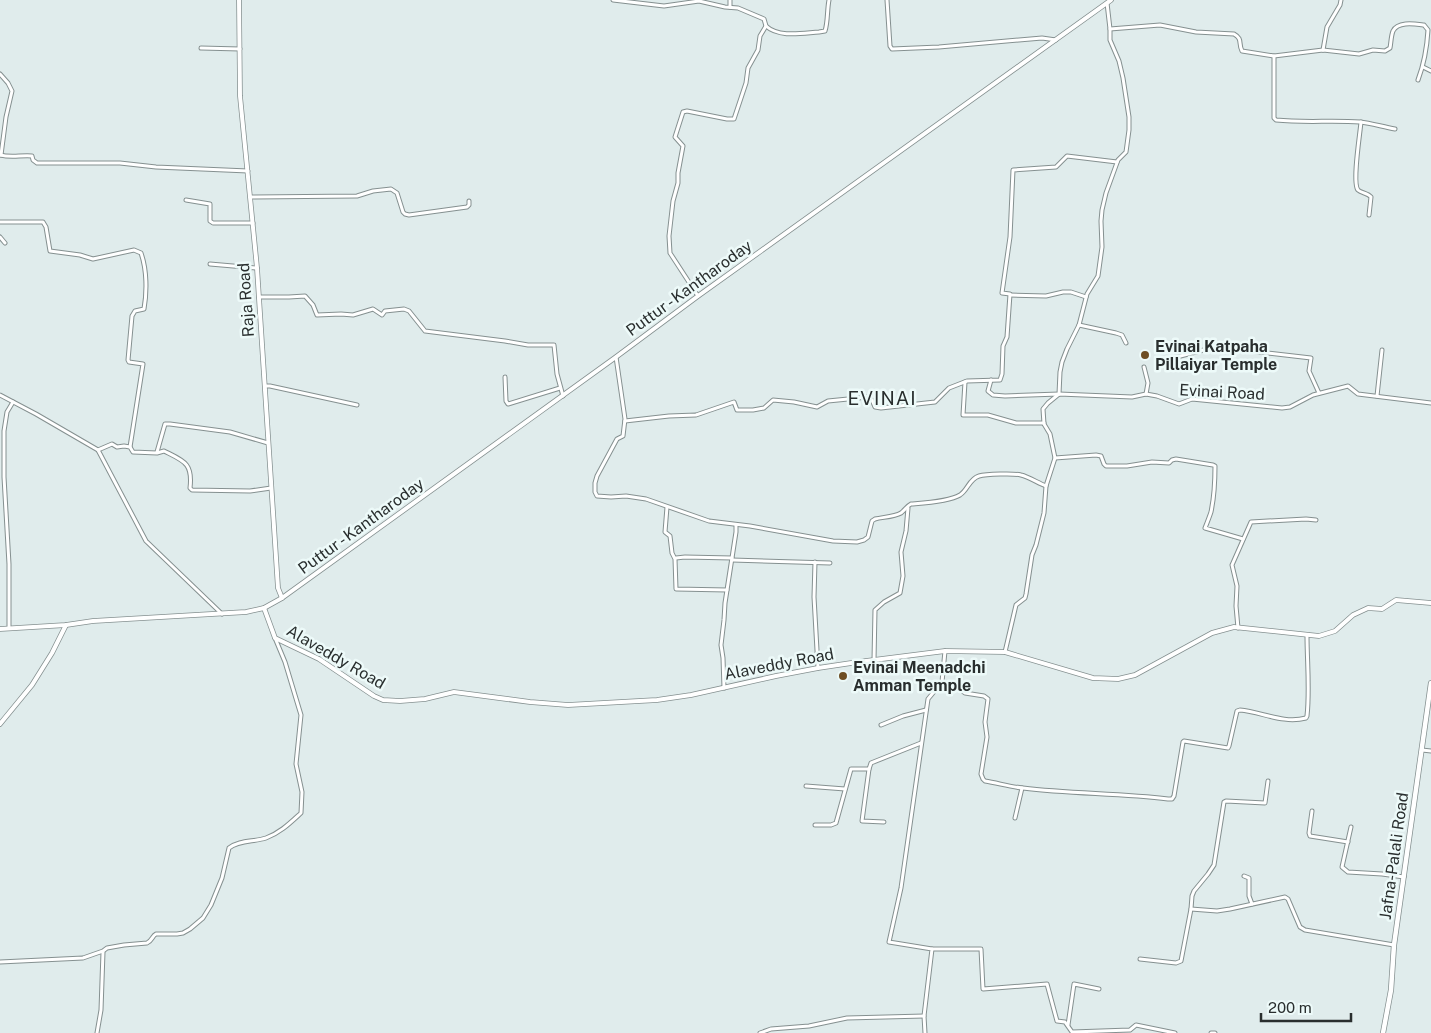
<svg xmlns="http://www.w3.org/2000/svg" width="1431" height="1033" viewBox="0 0 1431 1033" font-family="'Public Sans',sans-serif">
	<rect width="100%" height="100%" fill="#e0ecec"/>
	<g fill="none" stroke-linecap="round" stroke-linejoin="round">
		<g stroke="#859090" stroke-width="5">
			<g id="street">
				<polyline points="613,0 664,6 699,1 725,7 738,8 764,19 766,26 760,36 758,50 748,68 746,83 734,119 727,119 687,111 683,112 675,137 683,146 678,173 678,183 673,201 669,236 670,253 698,296"/>
				<polyline points="887,0 890,46 892,49 939,47 1042,38 1056,40"/>
				<polyline points="730,7 730,0"/>
				<path d="M766 26C779 38 803 33 819 32L825 31C828 22 827 10 829 0"/>
				<path d="M1110 29 1160 25 1196 32 1234 34C1243 39 1238 43 1242 51L1274 56 1323 50 1359 54 1373 50 1385 51 1390 48C1391 43 1391 36 1393 31 1398 21 1415 24 1424 25L1428 30C1427 47 1424 64 1418 80"/>
				<polyline points="201,48 240,49"/>
				<polyline points="1323,50 1327,27 1340,5 1341,0"/>
				<path d="M1274 56V118L1276 120C1304 123 1332 120 1360 122 1371 123 1383 127 1395 129"/>
				<polyline points="1423,67 1431,71"/>
				<polyline points="0,74 8,83 12,91 6,117 1,155"/>
				<path d="M1361 122C1360 134 1352 183 1358 190 1361 193 1368 193 1371 197L1369 215"/>
				<path d="M0 155C11 158 21 155 32 156L33 160 37 163H120L156 167 248 171"/>
				<polyline points="251,197 357,196 373,191 391,189 397,193 403,212 405,214 409,215 467,207 469,205 469,201"/>
				<polyline points="186,200 210,204 210,221 213,223 253,223"/>
				<path d="M0 222H43L46 227 50 251 80 255 93 259 134 250 141 253C147 270 147 292 144 309L135 311 132 316 128 360 129 362 143 364 130 447"/>
				<polyline points="0,237 5,243"/>
				<polyline points="210,264 257,268"/>
				<polyline points="1010,295 1046,296 1063,292 1071,292 1086,297"/>
				<polyline points="259,297 289,297 305,296 313,305 317,315 341,314 353,315 373,309 382,315 385,311 404,309 409,311 425,331 505,341 528,345 554,345 557,374 563,396"/>
				<polyline points="1079,325 1116,333 1122,335 1126,343"/>
				<path d="M616 357 625 419 623 436 617 439 597 476 595 483V492L597 496 611 497 626 496 646 499 709 521 750 526 833 541 857 542 864 540 868 537 872 521 875 519C883 517 894 517 901 513 905 510 907 506 911 504 924 503 948 502 960 495 968 490 969 479 979 476 986 474 1014 473 1021 475 1029 477 1038 483 1046 486"/>
				<polyline points="1169,359 1215,347 1311,358 1309,371 1319,393"/>
				<polyline points="1144,367 1148,383 1146,394"/>
				<polyline points="505,377 506,401 508,404 560,388"/>
				<polyline points="991,380 988,391 993,395 1005,396 1059,394 1132,397 1146,394 1157,396 1179,404 1192,399 1282,408 1290,407 1313,395 1348,386 1358,394 1431,403"/>
				<polyline points="965,382 963,415 988,415 1016,423 1044,423"/>
				<polyline points="265,386 270,386 357,405"/>
				<polyline points="0,395 36,414 98,450 146,541 222,614"/>
				<polyline points="1377,396 1382,350"/>
				<polyline points="625,421 669,416 696,415 734,402 737,410 753,410 764,408 773,400 794,402 817,407 828,401 868,397 872,400 875,407 881,408 935,402 949,388 967,381 1000,380 1002,374 1003,346 1007,337 1010,294 1002,293 1010,237 1013,170 1056,167 1067,156 1117,162"/>
				<path d="M98 450 112 444 117 447 124 446 130 447 133 452 157 453 164 451C184 461 193 463 190 488L192 490 250 491 271 488"/>
				<polyline points="157,452 165,424 170,424 230,432 268,443"/>
				<path d="M1055 458 1096 455 1101 456 1104 464 1106 466H1127L1152 462 1169 463 1172 460 1176 459 1213 465 1215 466C1215 481 1214 498 1211 512 1209 518 1207 523 1205 528L1243 539"/>
				<polyline points="667,507 665,532 670,536 672,553 675,559 676,589 727,590"/>
				<polyline points="676,558 685,557 732,558"/>
				<polyline points="732,560 830,563"/>
				<polyline points="815,562 814,597 818,668"/>
				<polyline points="9,628 9,564 4,477 4,431 7,412 13,402"/>
				<polyline points="1238,628 1236,606 1237,586 1232,565 1251,522 1306,519 1316,520"/>
				<polyline points="1005,652 1016,605 1025,598 1026,594 1032,555 1036,545 1044,513 1046,486 1055,458 1050,434 1044,424 1043,409 1048,403 1059,394 1060,372 1062,362 1067,349 1079,325 1087,294 1098,276 1102,247 1101,221 1102,210 1106,193 1118,160 1126,152 1129,130 1129,117 1123,78 1119,61 1110,40 1110,29 1107,3"/>
				<polyline points="874,660 875,610 884,602 900,593 903,576 901,552 906,531 908,508"/>
				<path d="M942 682 955 686 965 693 984 696 988 699 985 722 987 737 981 774 983 779 985 781C998 783 1010 787 1023 788 1071 794 1120 793 1168 799H1172L1174 796 1183 742 1184 741 1228 748 1229 746 1237 711 1240 710C1262 712 1283 724 1306 718L1307 716C1310 689 1307 662 1307 635"/>
				<polyline points="724,688 723,658 721,645 724,620 725,603 736,532 736,525"/>
				<polyline points="881,725 903,716 926,710"/>
				<polyline points="1422,750 1431,751"/>
				<polyline points="806,786 845,789"/>
				<polyline points="1312,811 1309,833 1310,836 1348,842"/>
				<polyline points="1015,818 1022,788"/>
				<polyline points="884,822 862,821 869,769 871,763 921,743"/>
				<polyline points="815,825 831,825 836,823 851,769 869,769"/>
				<polyline points="1351,827 1342,867 1348,872 1382,874 1404,877"/>
				<polyline points="1244,876 1249,878 1249,896 1252,904"/>
				<polyline points="1191,909 1217,911 1230,909 1285,897 1288,899 1300,927 1305,930 1394,945"/>
				<polyline points="932,949 981,949 983,989 1047,984 1057,1021 1065,1022 1072,1032 1130,1030 1136,1025 1175,1033"/>
				<polyline points="1140,959 1176,963 1181,961 1191,909 1192,896 1194,891 1208,874 1214,865 1224,802 1226,801 1265,803 1268,781"/>
				<path d="M0 962 83 958 103 951 107 948 124 945 147 943C152 941 152 936 156 934H177L183 933 190 929 203 918 211 905 222 878 229 848C239 840 254 842 266 838 280 833 290 823 301 813L302 792 296 764 301 715 285 662 275 638"/>
				<polyline points="1068,1025 1074,984 1099,989"/>
				<polyline points="97,1033 101,1010 103,952"/>
				<polyline points="760,1033 771,1029 809,1026 847,1018 924,1016"/>
				<polyline points="925,1033 924,1016 932,949 889,942 901,888 928,699 942,682 945,651"/>
				<polyline points="1211,1033 1215,1033"/>
			</g>
		</g>
		<g stroke="#859090" stroke-width="5.5">
			<g id="secondary">
				<polyline points="239,0 240,96 257,268 278,588 282,598"/>
				<polyline points="264,608 275,638 319,659 374,696 383,700 400,701 425,699 454,692 530,702 568,705 657,700 691,695 776,676 818,668 858,662 945,651 1005,652 1093,678 1118,679 1135,675 1212,633 1234,627 1319,636 1335,631 1353,615 1368,608 1382,609 1396,600 1431,603"/>
				<polyline points="0,629 66,625 93,621 246,612 264,608 282,598 616,357 698,296 1111,0"/>
				<polyline points="0,724 32,685 52,653 66,625"/>
			</g>
		</g>
		<g stroke="#859090" stroke-width="6">
			<polyline id="primary" points="1383,1033 1391,990 1394,945 1431,683"/>
		</g>
		<use href="#street" stroke="#fff" stroke-width="3"/>
		<use href="#secondary" stroke="#fff" stroke-width="4"/>
		<use href="#primary" stroke="#fff" stroke-width="4.5"/>
	</g>
	<g fill="#6e4e24" stroke="#edfaf9" stroke-width="2">
		<circle cx="1145" cy="355" r="5"/>
		<circle cx="843" cy="676" r="5"/>
	</g>
	<g text-anchor="middle" dominant-baseline="central" stroke-width="5" stroke-linejoin="round" paint-order="stroke">
		<g font-size="16" fill="#292e2e" stroke="#edfaf9">
			<text transform="translate(689 288) rotate(-36)">Puttur - Kantharoday</text>
			<text transform="translate(246 300) rotate(-94)">Raja Road</text>
			<text transform="translate(1222 392) rotate(3)">Evinai Road</text>
			<text transform="translate(361 526) rotate(-36)">Puttur - Kantharoday</text>
			<text transform="translate(336 657) rotate(30)">Alaveddy Road</text>
			<text transform="translate(779 664) rotate(-11)">Alaveddy Road</text>
			<text transform="translate(1394 856) rotate(-82)">Jafna-Palali Road</text>
		</g>
		<g font-size="16" font-weight="bold" fill="#292e2e" stroke="#edfaf9" text-anchor="start">
			<text x="1155" y="346">Evinai Katpaha<tspan x="1155" dy="18">Pillaiyar Temple</tspan></text>
			<text x="853" y="667">Evinai Meenadchi<tspan x="853" dy="18">Amman Temple</tspan></text>
		</g>
		<g font-size="19" letter-spacing="1" fill="#292e2e" stroke="#edfaf9">
			<text x="882" y="398">EVINAI</text>
		</g>
	</g>
	<path d="M1261 1013v8h90v-8" fill="none" stroke="#292e2e" stroke-width="2.5"/>
	<text x="1268" y="1013" font-size="15" fill="#292e2e" stroke="#edfaf9" stroke-width="4" paint-order="stroke">200 m</text>
</svg>
